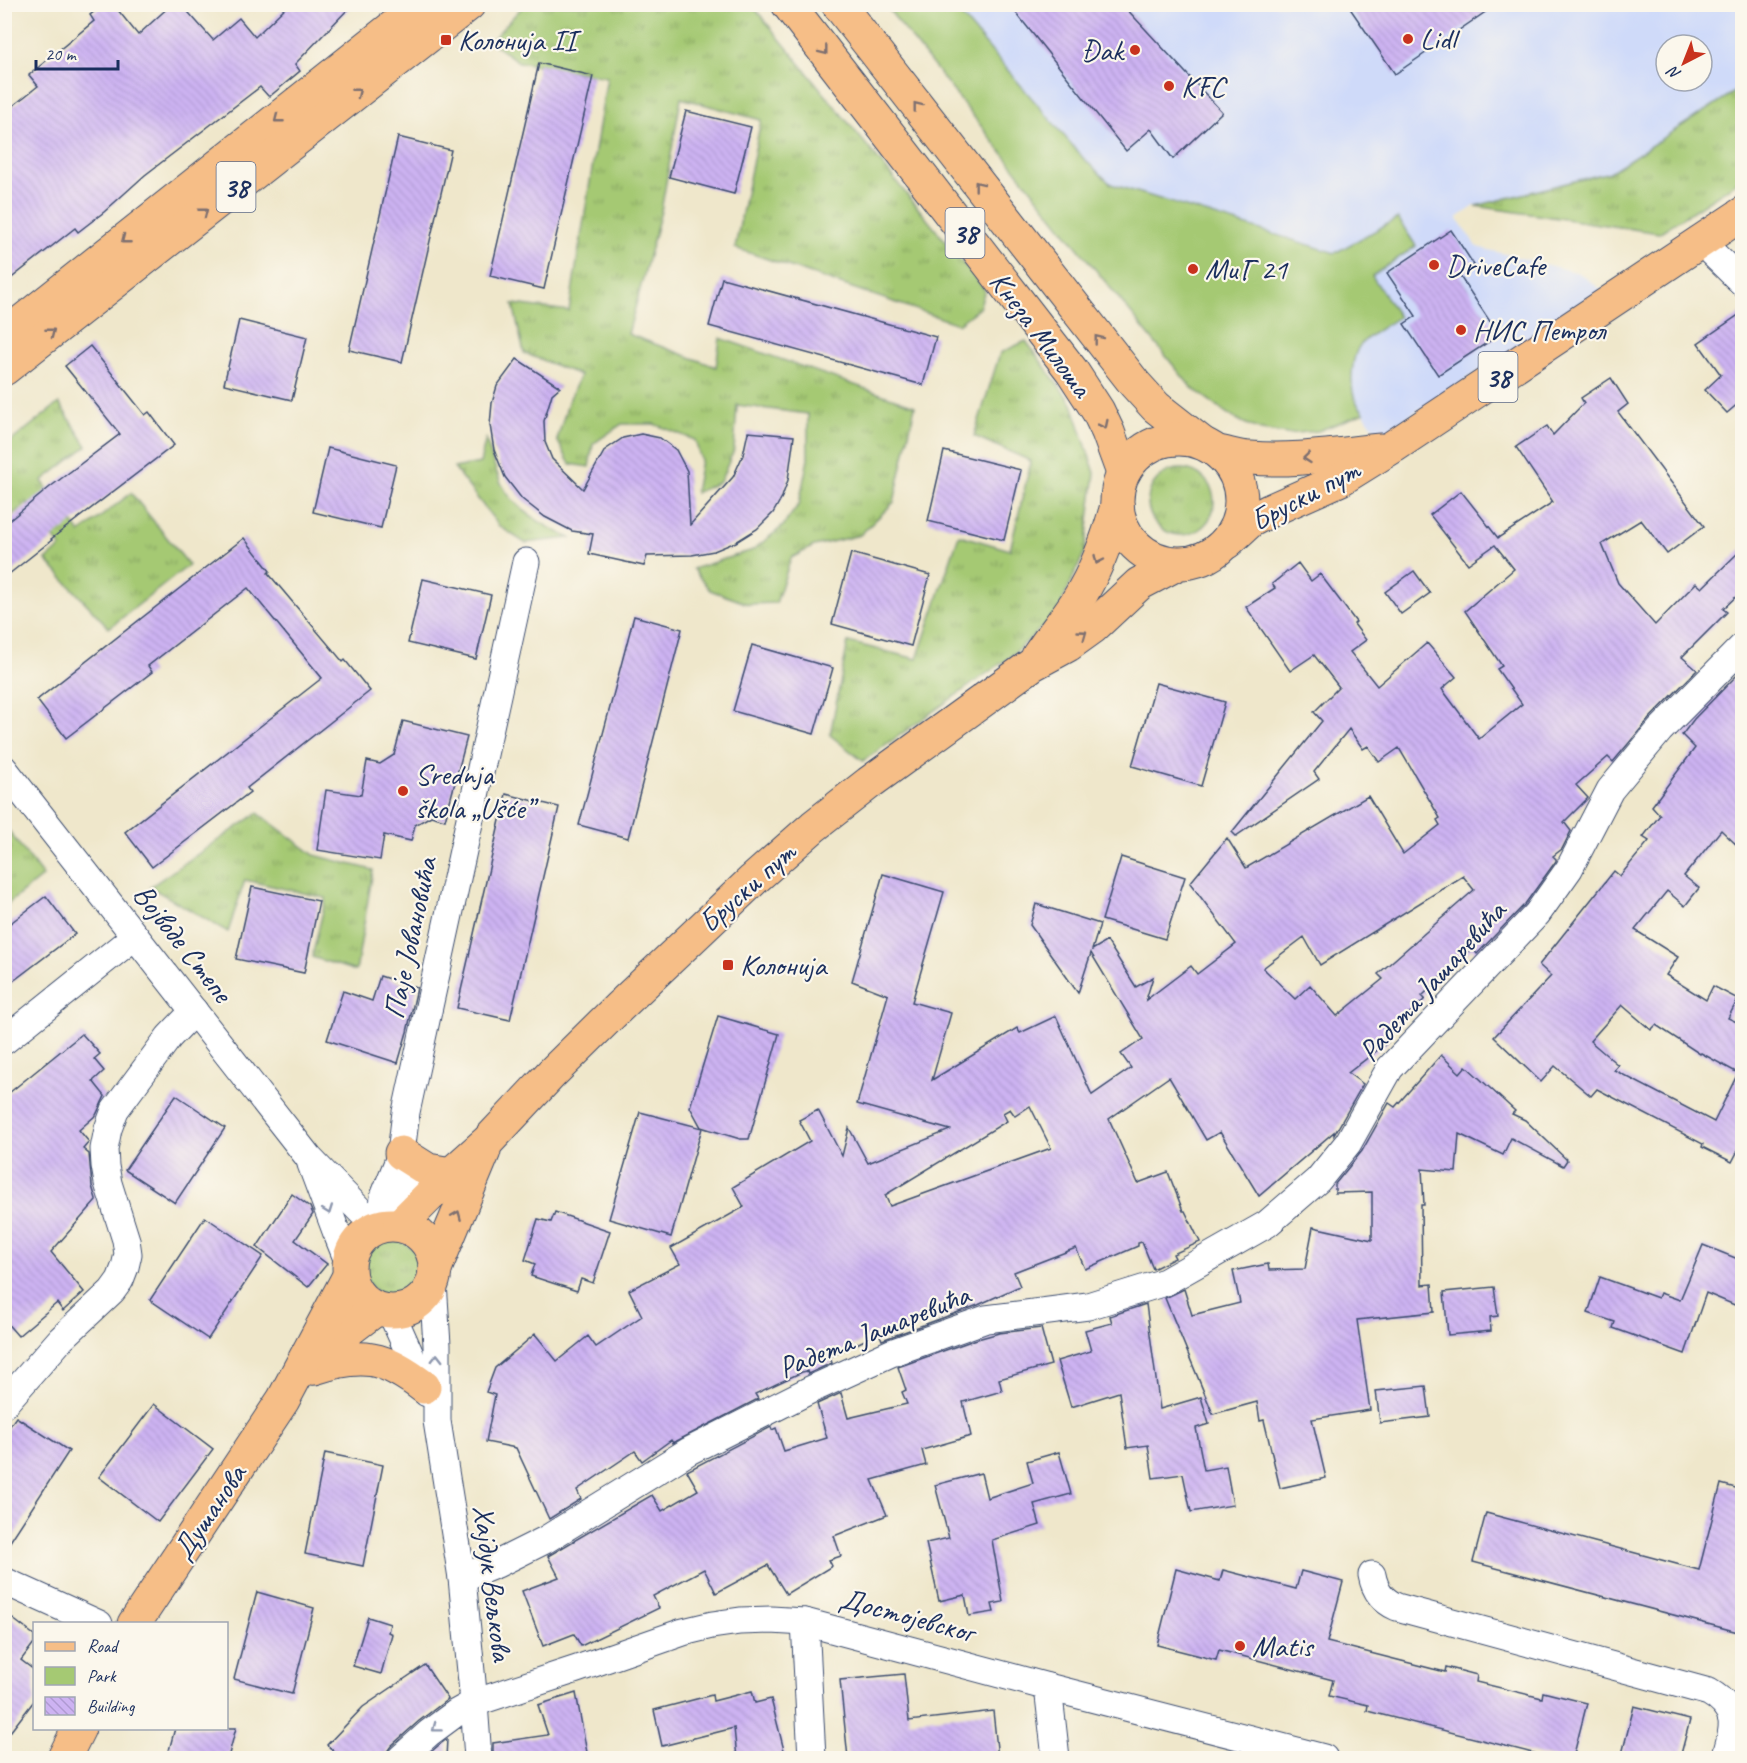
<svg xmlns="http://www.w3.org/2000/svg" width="1747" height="1763" viewBox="0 0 1747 1763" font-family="Caveat,sans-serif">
	<defs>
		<pattern id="grass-tufts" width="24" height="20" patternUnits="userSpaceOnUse" patternTransform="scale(1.5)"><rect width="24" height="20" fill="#a5c973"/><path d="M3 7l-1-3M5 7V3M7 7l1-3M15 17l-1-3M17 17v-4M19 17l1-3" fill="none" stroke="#86a462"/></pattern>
		<pattern id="building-back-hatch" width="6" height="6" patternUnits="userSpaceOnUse" patternTransform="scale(1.5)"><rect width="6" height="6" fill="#cdb3f2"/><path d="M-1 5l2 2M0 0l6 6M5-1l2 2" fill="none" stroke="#af9ad2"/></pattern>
	</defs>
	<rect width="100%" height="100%" fill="#fbf7ec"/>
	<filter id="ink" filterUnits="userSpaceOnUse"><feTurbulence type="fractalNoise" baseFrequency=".0167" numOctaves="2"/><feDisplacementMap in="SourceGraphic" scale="12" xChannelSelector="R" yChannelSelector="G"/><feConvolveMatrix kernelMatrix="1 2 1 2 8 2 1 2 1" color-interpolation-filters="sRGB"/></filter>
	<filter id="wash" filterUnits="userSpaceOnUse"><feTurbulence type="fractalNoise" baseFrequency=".008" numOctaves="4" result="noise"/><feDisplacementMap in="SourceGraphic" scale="24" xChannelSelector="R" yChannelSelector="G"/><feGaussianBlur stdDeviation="1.35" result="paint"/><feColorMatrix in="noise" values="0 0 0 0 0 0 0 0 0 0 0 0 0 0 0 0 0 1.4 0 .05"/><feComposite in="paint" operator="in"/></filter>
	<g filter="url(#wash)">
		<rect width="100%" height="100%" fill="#efe7cb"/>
		<path fill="#cfdaf9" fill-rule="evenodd" d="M952 5H1742V87L1610 172 1476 205 1457 218 1477 247 1579 273 1603 291 1379 435 1355 401 1352 389V369L1355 355 1361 343 1398 317 1372 276 1398 218 1335 253 1111 184 1084 159ZM1666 45H1702V81H1666Z"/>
		<g fill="url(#grass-tufts)" stroke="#607c68" stroke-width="1.5">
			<polygon points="524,5 752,5 985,290 979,308 958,324 735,248 761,120 681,98 661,211 628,334 716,367 720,338 915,406 894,502 860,535 814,546 791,558 776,603 748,604 710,590 693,569 753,550 783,526 799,504 808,459 808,414 737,405 734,450 720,482 695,493 701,460 695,440 654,424 622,424 593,444 589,467 570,464 557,440 568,403 580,375 524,353 513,304 569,311 607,77 519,62 490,42"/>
			<polygon points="1742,87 1742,179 1659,233 1476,206 1610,172"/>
			<polygon points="1026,341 1072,404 1095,473 1085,551 1057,613 1010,657 863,761 830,735 848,642 917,659 959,535 1010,550 1031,461 974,436 1000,353"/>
			<polygon points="59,403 87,446 42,481 80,533 131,493 189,565 109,628 46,560 61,547 27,503 5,521 5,446"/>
			<path d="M486 438C490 453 495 469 501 483 513 508 546 527 570 538L525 543 499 526 454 468 480 463Z"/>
			<circle cx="1181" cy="502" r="33"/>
			<polygon points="258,813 314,855 373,870 356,971 312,957 326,898 245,880 228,932 150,887"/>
			<polygon points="5,826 43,876 5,906"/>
			<circle cx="392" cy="1268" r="28"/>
		</g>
		<path fill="#a5c973" stroke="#607c68" stroke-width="1.5" d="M885 5H952L1084 159 1111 184 1335 253 1398 218 1416 246 1372 276 1399 317C1387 325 1373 332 1363 342 1351 352 1349 388 1356 401 1358 406 1362 409 1364 413L1318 431 1287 434 1261 430 1244 423 1228 414 1191 387 1073 242Z"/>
		<g id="blocks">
			<g fill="url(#building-back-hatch)" fill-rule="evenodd">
				<polygon points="104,4 113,4 138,35 172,4 181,4 213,40 239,18 255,37 289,4 353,4 295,64 300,71 269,97 260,87 145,175 104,212 78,232 75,228 4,284 4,113 38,86 29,75 94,21 90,15"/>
				<polygon points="1009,4 1122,4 1222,112 1173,159 1151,129 1126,151"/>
				<polygon points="1347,4 1497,4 1395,74"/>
				<polygon points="539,63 593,76 544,289 490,276"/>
				<polygon points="686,111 751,127 734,194 669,177"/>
				<polygon points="398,137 451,150 402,362 349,350"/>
				<polygon points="1451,230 1474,265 1459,275 1499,335 1438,375 1404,324 1416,316 1387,273"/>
				<polygon points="722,278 936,337 923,385 709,326"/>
				<polygon points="1743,312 1743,406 1740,402 1727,413 1705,390 1721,375 1698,343"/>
				<polygon points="239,320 307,337 292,400 224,384"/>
				<polygon points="90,346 145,415 149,412 174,445 51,539 52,540 4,578 4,525 50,487 120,434 65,366"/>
				<polygon points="517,359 560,387 552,394 544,421 545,442 552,459 583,489 605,450 623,438 641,434 660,438 676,450 687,471 690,525 733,477 743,455 748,432 794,436 788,480 782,497 773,513 757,529 736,542 714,551 692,555 647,556 644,566 589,554 593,534 572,531 545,517 522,499 505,477 494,450 490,425 492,403 497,386"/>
				<path d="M1611 378 1628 404 1618 412 1704 526 1667 554 1641 520 1602 544 1618 583 1655 625 1696 583 1702 588 1743 548V590L1723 609 1727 612 1682 657 1697 670 1649 719 1613 762 1608 757 1576 785 1588 798 1564 822 1571 831 1562 849 1553 856 1556 859V861L1525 904 1477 954 1472 948 1422 996 1425 999 1384 1036 1388 1042 1348 1073 1363 1084 1334 1135V1132L1259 1196 1220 1132 1206 1140 1169 1077 1109 1119 1138 1183 1168 1172 1183 1211H1185L1200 1242 1173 1254 1175 1258 1153 1269 1142 1242 1138 1243V1246L1085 1269 1076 1248 1014 1272 1020 1286 978 1305 882 1340 879 1333 830 1357 832 1363 808 1374 807 1371 802 1372 755 1394 758 1399 673 1443 671 1440 642 1461 635 1451 577 1490 581 1499 549 1519 516 1448 486 1442 495 1395 486 1392 495 1368 535 1334 557 1361 588 1336 596 1347 642 1316 629 1290 680 1264 671 1248 744 1207 733 1187 810 1141 799 1120 818 1110 842 1156 849 1128 868 1163 950 1130 857 1104 888 995 852 981 883 874 944 892 912 1002 951 1013 932 1080 1017 1028 1020 1033 1056 1016 1092 1095 1131 1068 1121 1054 1143 1039 1091 953 1078 993 1030 925 1036 904 1100 924 1092 950 1107 941 1136 987 1153 977 1146 1000 1191 966 1197 974 1236 944 1190 883 1227 838 1246 868 1368 796 1403 854 1440 825 1437 820 1440 818 1399 748 1379 762 1368 746 1363 749 1349 729 1314 772 1319 779 1236 836 1232 832 1322 721 1314 712 1339 687 1314 655 1290 671 1246 607 1275 588 1272 584 1298 563 1311 581 1320 574 1356 622 1354 624 1366 640 1350 652 1377 686 1427 643 1456 677 1442 689 1479 739 1522 704 1497 669 1502 666 1465 611 1514 569 1495 545 1468 564 1430 515 1461 491 1498 538 1553 502 1516 447 1547 426 1553 435 1584 403 1581 398ZM1463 876 1474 890 1378 974 1383 979 1337 1016 1310 985 1295 999 1263 968 1304 937 1320 965ZM1030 1106 1051 1148 890 1206 885 1195 1007 1121 1003 1113 1010 1109 1015 1116Z"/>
				<polygon points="328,448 396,465 381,528 313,512"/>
				<polygon points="944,451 1021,470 1004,540 928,521"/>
				<polygon points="244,538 270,571 268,573 343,662 345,660 370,691 247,788 250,792 152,867 125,832 322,678 248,588 148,666 152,672 66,738 37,700"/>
				<polygon points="851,553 930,575 911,646 832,624"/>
				<polygon points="1414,571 1430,593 1401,614 1385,592"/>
				<polygon points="423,579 491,595 476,659 408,643"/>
				<polygon points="634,616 682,629 628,838 579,825"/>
				<polygon points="752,645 833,668 814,734 733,711"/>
				<path d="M1743 669V851L1721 830 1684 876 1699 888 1685 906 1667 891 1635 930 1678 957 1666 975 1706 1000 1713 986 1738 999 1728 1018 1743 1025V1141L1732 1162 1702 1147 1703 1144 1597 1089 1591 1096 1555 1066 1541 1082 1494 1037 1551 976 1539 965 1614 871 1620 876 1649 841 1643 837 1660 815 1652 806 1695 748 1682 735 1694 719ZM1622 1005 1651 1030 1656 1025 1700 1054 1701 1053 1738 1073 1714 1122 1614 1070 1618 1065 1590 1041Z"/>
				<polygon points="1156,683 1225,702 1201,786 1132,766"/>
				<polygon points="403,721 467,737 445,820 431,816 415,825 411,841 384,835 380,860 317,850 326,790 361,795 367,761 380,764 394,755"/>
				<polygon points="506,794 559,807 510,1020 457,1008"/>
				<polygon points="1121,857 1185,877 1165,939 1102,920"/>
				<polygon points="252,887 319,901 304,973 236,959"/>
				<polygon points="46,896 75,934 4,988 4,928"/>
				<polygon points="380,976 417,988 407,1032 398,1063 327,1040 343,991 372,1001"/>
				<polygon points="718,1016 779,1034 749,1139 740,1139 701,1127 690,1107"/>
				<polygon points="82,1034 100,1054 94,1059 104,1071 93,1081 105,1096 96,1115 79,1130 89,1142 83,1149 89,1154 92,1186 96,1199 96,1201 51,1252 84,1292 63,1311 57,1303 18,1336 4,1320 4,1097"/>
				<polygon points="1441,1055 1460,1073 1466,1066 1515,1111 1512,1114 1525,1120 1567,1160 1563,1166 1511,1138 1503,1155 1459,1134 1456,1172 1422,1169 1424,1205 1421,1205 1422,1285 1432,1284 1434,1312 1357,1320 1370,1410 1312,1419 1326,1478 1280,1488 1264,1420 1260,1421 1257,1402 1213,1414 1165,1298 1184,1289 1192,1315 1240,1303 1233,1271 1268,1264 1269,1270 1305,1269 1313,1227 1372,1240 1372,1192 1335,1193 1335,1184 1362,1151 1389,1103 1395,1107"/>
				<polygon points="176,1095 225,1128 175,1203 125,1170"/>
				<polygon points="640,1112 702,1128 671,1237 609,1219"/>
				<polygon points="292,1194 310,1207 313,1214 295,1240 327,1264 308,1287 257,1247"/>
				<polygon points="555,1212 610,1231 593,1283 581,1279 577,1291 531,1276 535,1264 525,1260 538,1219 551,1222"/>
				<polygon points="205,1217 263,1256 208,1339 150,1300"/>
				<polygon points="1703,1245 1743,1261 1743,1294 1737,1306 1706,1293 1685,1354 1613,1328 1615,1322 1588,1313 1600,1277 1658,1298 1660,1293 1680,1300"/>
				<polygon points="1494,1287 1498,1316 1490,1317 1491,1331 1448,1335 1444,1292"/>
				<polygon points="1146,1304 1160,1409 1201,1397 1209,1424 1196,1428 1204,1470 1226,1466 1233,1505 1191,1512 1183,1474 1153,1478 1148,1445 1127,1448 1119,1392 1071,1407 1057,1361 1091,1351 1085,1330 1112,1323 1110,1316"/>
				<polygon points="1041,1328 1051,1365 999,1379 1002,1391 963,1402 971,1436 922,1450 926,1465 872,1480 887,1515 834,1536 841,1556 829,1560 832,1566 786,1594 768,1565 716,1593 704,1569 653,1596 659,1608 581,1646 574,1634 543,1646 522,1591 559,1577 548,1556 652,1495 662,1511 698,1490 687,1471 771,1427 772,1430 776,1428 784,1451 827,1438 817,1404 841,1393 848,1418 907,1404 902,1392 906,1390 898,1367 974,1340 999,1333"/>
				<polygon points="1426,1386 1430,1417 1380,1423 1376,1391"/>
				<polygon points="154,1404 213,1449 158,1522 99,1477"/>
				<polygon points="16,1417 69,1451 4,1551 4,1434"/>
				<polygon points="1059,1452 1071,1494 1034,1504 1040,1525 992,1540 1003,1602 992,1604 994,1612 969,1616 965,1595 939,1601 926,1543 949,1538 935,1485 981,1473 987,1498 1033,1483 1027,1461"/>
				<polygon points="325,1453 383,1465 363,1566 305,1554"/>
				<polygon points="1721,1484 1743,1490 1743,1615 1738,1632 1473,1562 1486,1513 1699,1570"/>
				<polygon points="1176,1569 1220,1581 1223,1570 1296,1589 1301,1571 1343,1582 1327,1642 1445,1672 1446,1667 1477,1675 1476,1682 1542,1698 1543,1692 1587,1703 1573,1758 1553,1758 1367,1711 1368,1705 1329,1696 1333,1680 1219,1650 1216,1660 1157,1645"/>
				<polygon points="257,1592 314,1608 292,1694 234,1679"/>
				<polygon points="4,1612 34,1635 34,1643 21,1660 34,1670 34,1701 4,1740"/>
				<polygon points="368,1617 390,1624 388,1632 392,1634 381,1674 353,1666"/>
				<polygon points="425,1665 448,1699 419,1721 391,1746 386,1753 386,1758 341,1758 327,1745 363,1707"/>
				<polygon points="904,1674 909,1721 993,1711 998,1758 848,1758 840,1680"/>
				<polygon points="752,1691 755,1703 771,1699 786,1758 737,1758 734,1728 662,1746 654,1710 712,1695 713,1701"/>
				<polygon points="576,1693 588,1758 493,1758 493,1743 548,1735 538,1705"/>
				<polygon points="1634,1706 1690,1720 1680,1758 1621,1758"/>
				<polygon points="175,1728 236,1728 228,1758 167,1758"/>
				<polygon points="447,1739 446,1758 424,1758 439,1745"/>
			</g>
		</g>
	</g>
	<g filter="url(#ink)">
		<use href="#blocks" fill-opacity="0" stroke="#3b4b6e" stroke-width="1.5"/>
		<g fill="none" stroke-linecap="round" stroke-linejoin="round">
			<g stroke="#3b4b6e" stroke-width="29">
				<g id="minor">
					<polyline points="1702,243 1742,282"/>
					<polyline points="4,769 309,1158 376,1227"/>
					<polyline points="4,1041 135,936"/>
					<polyline points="311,1164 336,1231 348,1261"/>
					<polyline points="394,1225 403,1204 406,1189 401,1153 406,1112 526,562"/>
					<polyline points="381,1226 384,1197 400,1157"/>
					<polyline points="433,1282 437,1345 437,1421 462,1578 474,1703 478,1758"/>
					<polyline points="391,1312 427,1393"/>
					<polyline points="4,1404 61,1339 112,1291 120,1280 125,1267 128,1254 126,1240 108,1183 105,1166 104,1149 108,1129 115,1110 169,1037 194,1011"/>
					<path d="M1372 1575C1375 1591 1383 1601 1397 1607L1709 1692C1740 1710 1734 1729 1725 1758"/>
					<polyline points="462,1578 497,1564 545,1540 689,1451 810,1390 891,1353 986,1319 1088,1306 1165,1282 1267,1224 1318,1180 1348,1143 1390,1068 1537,914 1569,869 1610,790 1660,730 1742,647"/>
					<polyline points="4,1581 99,1624"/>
					<polyline points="805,1622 812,1758"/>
					<polyline points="1048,1687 1056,1758"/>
					<polyline points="401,1758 429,1733 456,1713 474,1703 577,1669 683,1632 712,1625 740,1621 771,1620 805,1622 1048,1687 1324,1758"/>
				</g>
			</g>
			<g stroke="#3b4b6e" stroke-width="35">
				<g id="major">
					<polyline points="788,4 1072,371 1098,411 1108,432 1123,473"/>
					<polyline points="838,4 1135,384 1156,407 1202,443"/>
					<polyline points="4,336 422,4"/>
					<polyline points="4,369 469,4"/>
					<circle cx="1179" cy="501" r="62"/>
					<path d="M1218 452C1229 454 1239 458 1250 458 1294 462 1338 454 1381 450"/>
					<polyline points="1227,542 1250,521 1269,511 1341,479 1394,446 1742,214"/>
					<path d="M1038 656C1050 638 1064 621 1076 603 1095 573 1108 540 1117 505"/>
					<polyline points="401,1153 428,1170 451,1174"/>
					<circle cx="392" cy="1268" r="43"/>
					<polyline points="400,1225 451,1174 488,1141 552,1073 619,1007 753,880 814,826 869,783 1033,664 1068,645 1093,627 1139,584 1177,564"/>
					<polyline points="435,1269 484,1151"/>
					<polyline points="313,1368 351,1328 376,1309"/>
					<path d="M314 1368C363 1352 383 1356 424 1387"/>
					<polyline points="134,1624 283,1400 349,1276"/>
					<polyline points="64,1758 79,1728"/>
				</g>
			</g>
			<use href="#minor" stroke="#fff" stroke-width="27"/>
			<use href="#major" stroke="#f6be87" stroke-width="33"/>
		</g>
		<defs><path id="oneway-chevron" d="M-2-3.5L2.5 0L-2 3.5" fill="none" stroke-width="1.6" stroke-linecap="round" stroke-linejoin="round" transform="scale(1.5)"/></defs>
		<g stroke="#7e6f70">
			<use href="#oneway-chevron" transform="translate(824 51) rotate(52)"/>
			<use href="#oneway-chevron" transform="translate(357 92) rotate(-38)"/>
			<use href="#oneway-chevron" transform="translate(917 106) rotate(-128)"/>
			<use href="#oneway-chevron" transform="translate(278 119) rotate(142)"/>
			<use href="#oneway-chevron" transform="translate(978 185) rotate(-128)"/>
			<use href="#oneway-chevron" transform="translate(204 212) rotate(-38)"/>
			<use href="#oneway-chevron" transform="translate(125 240) rotate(142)"/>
			<use href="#oneway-chevron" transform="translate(51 332) rotate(-38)"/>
			<use href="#oneway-chevron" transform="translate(1098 339) rotate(-128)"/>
			<use href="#oneway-chevron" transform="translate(1104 425) rotate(64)"/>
			<use href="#oneway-chevron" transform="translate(1307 458) rotate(174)"/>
			<use href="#oneway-chevron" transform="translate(1098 560) rotate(115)"/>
			<use href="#oneway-chevron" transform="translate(1083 634) rotate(-36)"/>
			<use href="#oneway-chevron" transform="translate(457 1215) rotate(-67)"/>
		</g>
		<g stroke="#8d97ae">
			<use href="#oneway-chevron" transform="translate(328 1210) rotate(70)"/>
			<use href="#oneway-chevron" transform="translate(437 1358) rotate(-90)"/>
			<use href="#oneway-chevron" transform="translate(436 1728) rotate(143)"/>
		</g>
	</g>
	<g fill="#c8321e" stroke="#fbf7ec" stroke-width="2">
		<circle cx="1408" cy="39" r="6"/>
		<rect x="440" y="34" width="12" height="12" rx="3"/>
		<circle cx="1135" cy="50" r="6"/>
		<circle cx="1169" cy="86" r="6"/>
		<circle cx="1434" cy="265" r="6"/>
		<circle cx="1193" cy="269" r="6"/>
		<circle cx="1461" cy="330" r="6"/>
		<circle cx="403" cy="791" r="6"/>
		<rect x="722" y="959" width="12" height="12" rx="3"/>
		<circle cx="1240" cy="1646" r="6"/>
	</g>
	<g text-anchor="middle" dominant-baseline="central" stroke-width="4.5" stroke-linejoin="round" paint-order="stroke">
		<g fill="#fbf7ec" stroke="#5e6b89" stroke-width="1.5">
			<rect x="216.5" y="162" width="39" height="50" rx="4.5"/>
			<rect x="945.5" y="208" width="39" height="50" rx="4.5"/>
			<rect x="1478.5" y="352" width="39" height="50" rx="4.5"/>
		</g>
		<g font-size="28" font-weight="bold" fill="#1b2f5e">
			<text x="236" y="187">38</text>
			<text x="965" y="233">38</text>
			<text x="1498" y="377">38</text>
		</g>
		<g font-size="30" fill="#1b2f5e" stroke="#fbf7ec" text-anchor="start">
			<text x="1420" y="39">Lidl</text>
			<text x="458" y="40">Колонија II</text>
			<text x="1123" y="50" text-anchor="end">Đak</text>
			<text x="1181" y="86">KFC</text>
			<text x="1446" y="265">DriveCafe</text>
			<text x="1205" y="269">МиГ 21</text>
			<text x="1473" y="330">НИС Петрол</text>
			<text x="415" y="774">Srednja<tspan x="415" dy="34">škola „Ušće”</tspan></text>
			<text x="740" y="965">Колонија</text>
			<text x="1252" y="1646">Matis</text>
		</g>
		<g font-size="30" fill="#1b2f5e" stroke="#fbf7ec">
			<text transform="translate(1041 334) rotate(53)">Кнеза Милоша</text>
			<text transform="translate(1305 495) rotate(-28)">Бруски пут</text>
			<text transform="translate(747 887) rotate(-42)">Бруски пут</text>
			<text transform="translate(410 938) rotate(-78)">Паје Јовановића</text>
			<text transform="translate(183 943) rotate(52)">Војводе Степе</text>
			<text transform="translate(1432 981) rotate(-48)">Радета Јашаревића</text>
			<text transform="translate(874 1331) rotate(-22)">Радета Јашаревића</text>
			<text transform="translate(209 1512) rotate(-56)">Душанова</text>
			<text transform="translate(493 1583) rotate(83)">Хајдук Вељкова</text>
			<text transform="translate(907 1615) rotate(15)">Достојевског</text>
		</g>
	</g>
	<rect width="1747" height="1763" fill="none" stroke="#fbf7ec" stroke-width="24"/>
	<rect x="33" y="1622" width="195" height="108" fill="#fbf7ec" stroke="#a1a7b3" stroke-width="1.5"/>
	<rect x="45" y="1642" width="30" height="9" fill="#f6be87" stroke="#a1a7b3" stroke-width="1.5"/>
	<text x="87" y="1652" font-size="18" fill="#1b2f5e">Road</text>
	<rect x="45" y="1667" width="30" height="18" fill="#a5c973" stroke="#a1a7b3" stroke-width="1.5"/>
	<text x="87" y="1682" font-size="18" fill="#1b2f5e">Park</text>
	<rect x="45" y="1697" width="30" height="18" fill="url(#building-back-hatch)" stroke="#a1a7b3" stroke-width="1.5"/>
	<text x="87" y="1712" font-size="18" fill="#1b2f5e">Building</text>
	<g transform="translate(1684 63) rotate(222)"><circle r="28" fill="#fbf7ec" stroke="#a1a7b3" stroke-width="1.5"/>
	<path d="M0-4.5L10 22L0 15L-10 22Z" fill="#c8321e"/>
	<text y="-9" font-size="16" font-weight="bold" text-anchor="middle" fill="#1b2f5e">N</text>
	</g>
	<path d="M36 60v9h82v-9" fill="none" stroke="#1b2f5e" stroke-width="3"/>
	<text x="45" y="60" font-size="18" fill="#1b2f5e" stroke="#fbf7ec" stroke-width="4.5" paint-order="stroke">20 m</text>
</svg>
